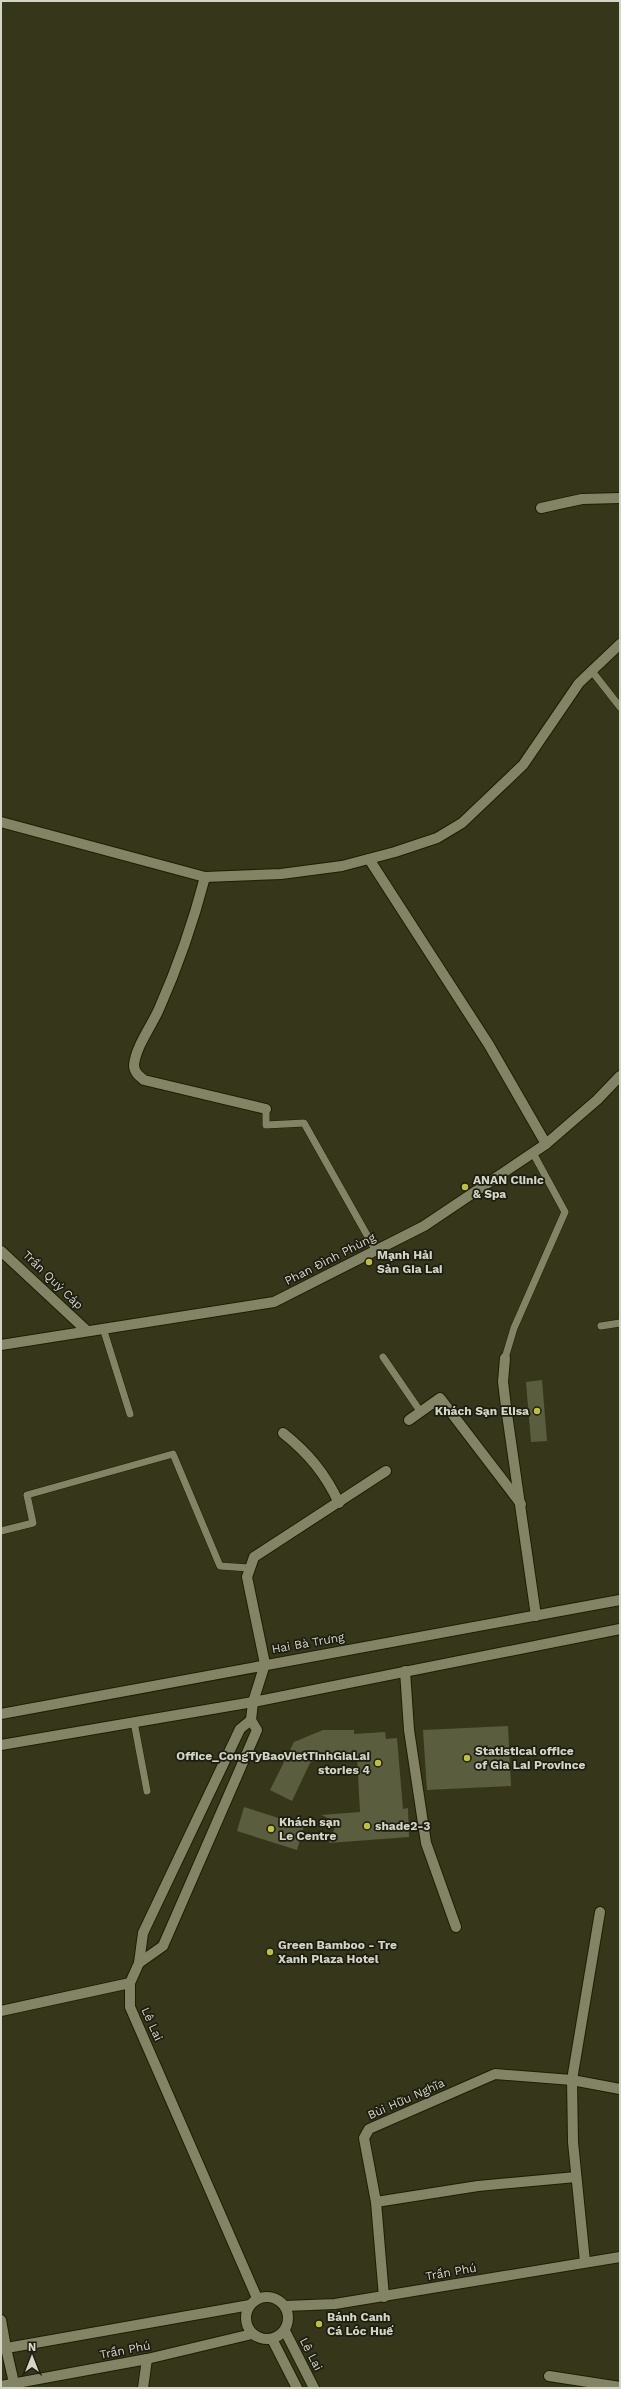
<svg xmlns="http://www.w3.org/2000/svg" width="621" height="2389" viewBox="0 0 621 2389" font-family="'Work Sans',sans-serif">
	<rect width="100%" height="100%" fill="#36371a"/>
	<g fill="#5b5d3f">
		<polygon points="542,1380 547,1441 531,1442 526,1382"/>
		<polygon points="508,1726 511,1786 427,1790 423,1730"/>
		<polygon points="323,1730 354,1730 354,1734 385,1732 386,1739 397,1738 403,1809 408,1808 409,1837 329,1843 337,1822 321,1815 360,1812 357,1756 326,1755 310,1763 292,1801 270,1790 294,1742"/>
		<polygon points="244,1807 304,1826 297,1850 237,1831"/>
	</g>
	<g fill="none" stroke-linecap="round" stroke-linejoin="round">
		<g stroke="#1d1e02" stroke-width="8">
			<g id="service">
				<polyline points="591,670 620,707"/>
				<polyline points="266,1109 266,1125 304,1123 376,1251"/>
				<polyline points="601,1326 620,1323"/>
				<polyline points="103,1328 130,1414"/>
				<polyline points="383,1357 420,1411"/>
				<polyline points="505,1358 514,1328 565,1212 533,1153"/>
				<polyline points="1,1531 33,1523 27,1495 173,1454 220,1566 249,1568"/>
				<polyline points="134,1722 147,1791"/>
			</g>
		</g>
		<g stroke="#1d1e02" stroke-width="12">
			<g id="minor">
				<polyline points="541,508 582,499 620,498"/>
				<polyline points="1,822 205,877 281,874 342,866 395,852 437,838 462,823 523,765 579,683 620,644"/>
				<polyline points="369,859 489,1045 546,1144"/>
				<path d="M205 877C193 923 178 966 159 1009 151 1027 136 1046 134 1065 134 1072 139 1076 144 1080L266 1109"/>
				<polyline points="1,1251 86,1330"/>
				<polyline points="505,1358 503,1382 506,1407 536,1616"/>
				<polyline points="409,1420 440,1398 521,1504"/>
				<path d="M283 1433C308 1453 325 1473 339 1503"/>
				<polyline points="265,1664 247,1577 254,1557 386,1471"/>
				<polyline points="405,1671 409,1730 426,1843 456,1927"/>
				<polyline points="376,2202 478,2186 576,2177"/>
				<polyline points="585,2262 573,2142 572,2080 600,1912"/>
				<polyline points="384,2297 376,2202 364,2138 369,2129 495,2074 572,2080 620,2089"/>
				<polyline points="1,2320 6,2348"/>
				<polyline points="549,2376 620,2387"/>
				<polyline points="143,2388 147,2359"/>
			</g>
		</g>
		<g stroke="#1d1e02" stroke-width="12">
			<g id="tertiary">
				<polyline points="1,1345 274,1302 424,1226 546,1144 597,1100 620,1076"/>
				<polyline points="251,1720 240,1729 143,1933 139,1963 130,1983 130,2007 257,2298"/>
				<polyline points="139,1963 163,1946 257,1730 251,1720 253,1702"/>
				<polyline points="1,2011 130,1983"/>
				<polyline points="285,2331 314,2388"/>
				<polyline points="272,2339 297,2388"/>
			</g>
		</g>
		<g stroke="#1d1e02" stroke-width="12">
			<g id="secondary">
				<polyline points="253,1702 265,1664"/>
				<polyline points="1,1714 620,1600"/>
				<polyline points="1,1745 253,1702 620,1629"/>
				<circle cx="267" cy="2318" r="21"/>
				<polyline points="285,2306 335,2304 620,2257"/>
				<polyline points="6,2348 14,2383"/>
				<polyline points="1,2349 250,2305"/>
				<polyline points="1,2386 147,2359 252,2334"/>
			</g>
		</g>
		<use href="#service" stroke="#828465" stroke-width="7"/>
		<use href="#minor" stroke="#828465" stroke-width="10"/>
		<use href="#tertiary" stroke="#828465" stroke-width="10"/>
		<use href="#secondary" stroke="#828465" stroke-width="10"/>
	</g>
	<g fill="#bcbf44" stroke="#1d1d11" stroke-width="1.5">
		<circle cx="465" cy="1187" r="4"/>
		<circle cx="369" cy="1262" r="4"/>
		<circle cx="537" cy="1411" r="4"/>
		<circle cx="467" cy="1758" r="4"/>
		<circle cx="378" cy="1763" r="4"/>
		<circle cx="367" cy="1826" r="4"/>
		<circle cx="271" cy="1829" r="4"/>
		<circle cx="270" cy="1952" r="4"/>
		<circle cx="319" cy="2324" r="4"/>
	</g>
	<g text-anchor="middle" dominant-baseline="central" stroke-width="3.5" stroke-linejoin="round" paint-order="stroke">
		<g font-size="12" font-weight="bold" fill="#d4d6c5" stroke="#1d1d11" text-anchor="start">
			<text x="473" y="1180">ANAN Clinic<tspan x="473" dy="14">&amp; Spa</tspan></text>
			<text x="377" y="1255">Mạnh Hải<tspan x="377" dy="14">Sản Gia Lai</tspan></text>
			<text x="529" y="1411" text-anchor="end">Khách Sạn Elisa</text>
			<text x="475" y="1751">Statistical office<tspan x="475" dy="14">of Gia Lai Province</tspan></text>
			<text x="370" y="1756" text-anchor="end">Office_CongTyBaoVietTinhGiaLai<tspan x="370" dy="14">stories 4</tspan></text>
			<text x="279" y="1822">Khách sạn<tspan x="279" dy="14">Le Centre</tspan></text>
			<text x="375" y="1826">shade2-3</text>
			<text x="278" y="1945">Green Bamboo - Tre<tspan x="278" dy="14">Xanh Plaza Hotel</tspan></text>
			<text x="327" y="2317">Bánh Canh<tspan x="327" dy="14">Cá Lóc Huế</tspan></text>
		</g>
		<g font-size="12" fill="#d4d6c5" stroke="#1d1d11">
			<text transform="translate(330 1259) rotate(-27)">Phan Đình Phùng</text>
			<text transform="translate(53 1280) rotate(44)">Trần Quý Cáp</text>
			<text transform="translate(308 1643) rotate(-10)">Hai Bà Trưng</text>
			<text transform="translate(152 2024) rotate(66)">Lê Lai</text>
			<text transform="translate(406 2099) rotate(-24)">Bùi Hữu Nghĩa</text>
			<text transform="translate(451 2272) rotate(-10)">Trần Phú</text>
			<text transform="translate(125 2350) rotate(-11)">Trần Phú</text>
			<text transform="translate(311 2354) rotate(63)">Lê Lai</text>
		</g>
	</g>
	<rect width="621" height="2389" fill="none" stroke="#d4d6c5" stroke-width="4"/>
	<g transform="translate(32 2357)" stroke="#1d1d11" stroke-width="3" paint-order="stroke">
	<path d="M0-3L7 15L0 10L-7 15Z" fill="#d4d6c5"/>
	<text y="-6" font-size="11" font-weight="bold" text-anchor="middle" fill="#d4d6c5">N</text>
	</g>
</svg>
